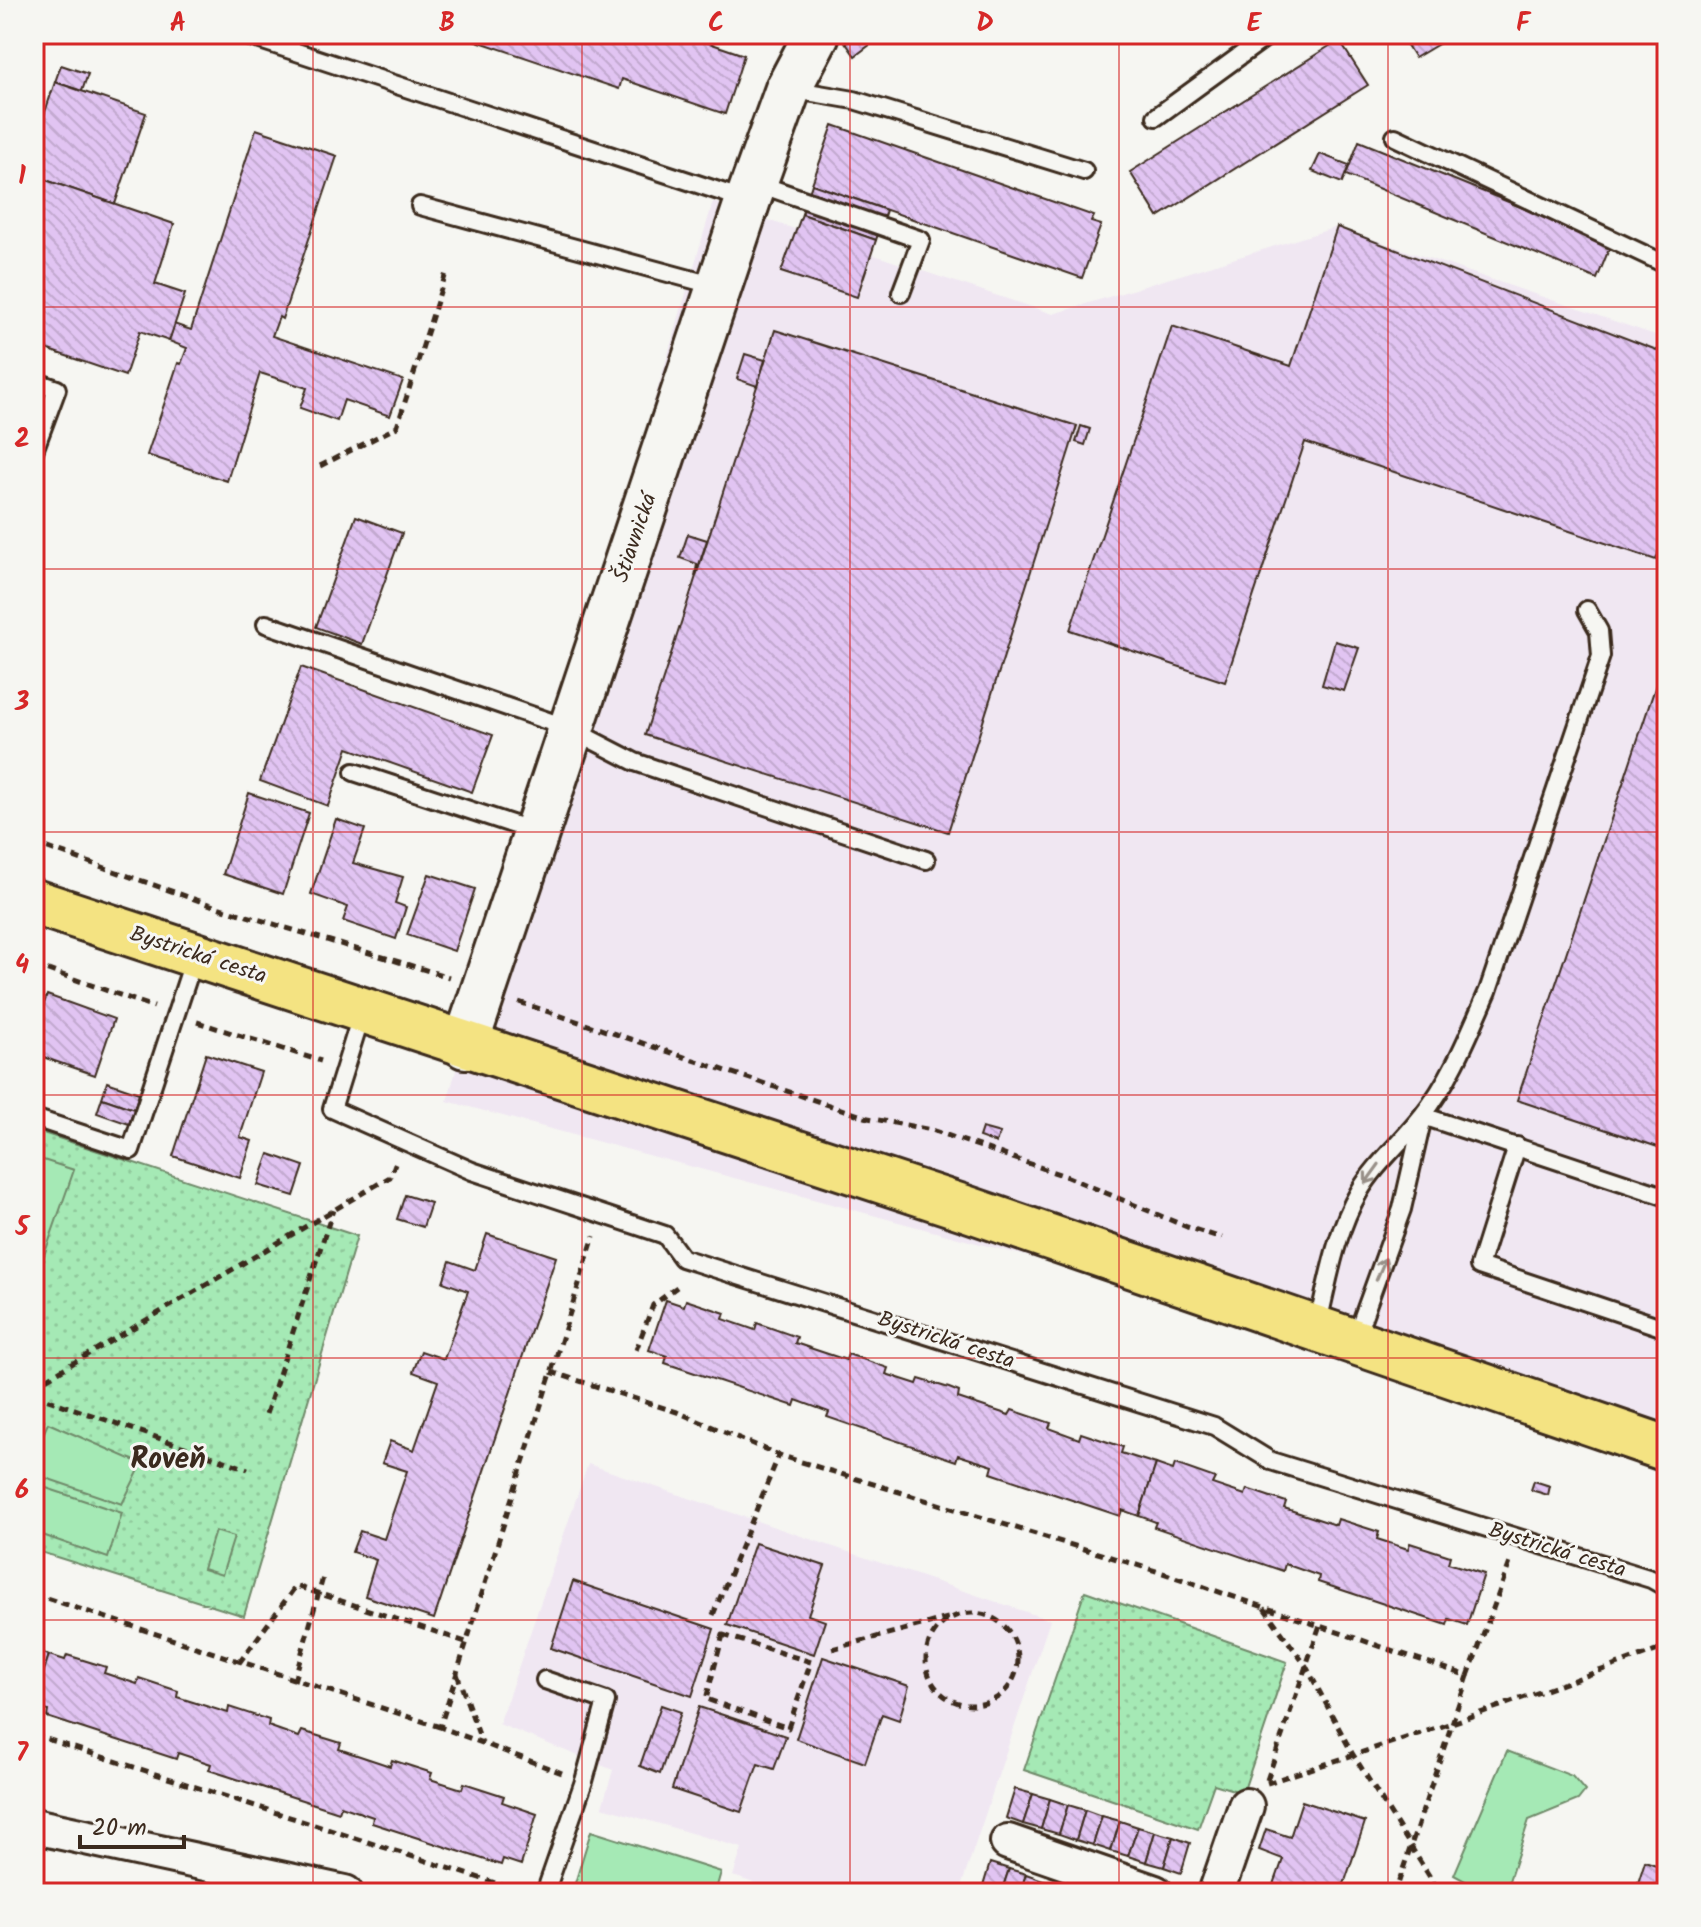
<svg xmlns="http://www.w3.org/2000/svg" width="1701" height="1927" viewBox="0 0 1701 1927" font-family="Kalam,sans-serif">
	<defs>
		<pattern id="grass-dots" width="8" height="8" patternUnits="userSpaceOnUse" patternTransform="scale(2)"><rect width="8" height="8" fill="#a5e9b5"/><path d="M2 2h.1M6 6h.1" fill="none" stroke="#8fc89b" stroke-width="1.8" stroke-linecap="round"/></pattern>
		<pattern id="building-back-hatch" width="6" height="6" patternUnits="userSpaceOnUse" patternTransform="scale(2)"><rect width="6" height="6" fill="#e1c4f2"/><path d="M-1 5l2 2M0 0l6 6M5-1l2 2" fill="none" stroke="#c2a9cf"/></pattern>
	</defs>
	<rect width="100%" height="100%" fill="#f6f6f2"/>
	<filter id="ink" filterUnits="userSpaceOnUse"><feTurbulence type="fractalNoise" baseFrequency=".0125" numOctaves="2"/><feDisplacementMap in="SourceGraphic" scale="16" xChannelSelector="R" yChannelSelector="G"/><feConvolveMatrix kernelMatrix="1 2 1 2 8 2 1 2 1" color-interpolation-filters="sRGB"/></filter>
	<g filter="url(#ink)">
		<g fill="#f0e7f2">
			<polygon points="713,202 1053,314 1337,227 1667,339 1667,1428 447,1101"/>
			<polygon points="588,1464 1050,1620 959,1893 783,1893 733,1876 742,1848 602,1807 613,1770 499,1724"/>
		</g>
		<g fill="url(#grass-dots)" stroke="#708a6a" stroke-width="2">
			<polygon points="34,1130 357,1236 244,1616 34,1550"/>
			<polygon points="1085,1591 1287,1662 1243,1793 1214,1784 1198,1829 1024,1770"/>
		</g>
		<g fill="#a5e9b5" stroke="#708a6a" stroke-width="2">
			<polygon points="34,1157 74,1170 34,1284"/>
			<polygon points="48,1423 142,1464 122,1504 34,1474 34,1455"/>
			<polygon points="34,1484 122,1513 108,1558 34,1532"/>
			<polygon points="215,1531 234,1537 222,1575 203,1569"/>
			<polygon points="1507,1751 1572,1776 1585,1791 1578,1800 1529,1820 1505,1893 1487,1893 1454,1875"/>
			<polygon points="591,1831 721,1872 715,1893 572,1893"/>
		</g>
		<g fill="url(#building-back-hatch)" stroke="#3b2a1e" stroke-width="2">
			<polygon points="456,34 683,34 744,55 725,114 622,79 619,89"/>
			<polygon points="855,34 870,34 875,41 855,56 845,42"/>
			<polygon points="1400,34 1455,34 1415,58"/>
			<polygon points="1339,40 1368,85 1158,217 1130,172"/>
			<polygon points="61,65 88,74 82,91 55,82"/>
			<polygon points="55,82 146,113 115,204 34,176 34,145"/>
			<polygon points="833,125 1094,216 1091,222 1101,225 1082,278 812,184"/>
			<polygon points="256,129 337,156 282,319 279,317 272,336 403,380 390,416 344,400 337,421 300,408 307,388 260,373 227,481 147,455 178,363 181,364 187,348 169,341 174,324 191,330"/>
			<polygon points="1359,141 1611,244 1597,279 1346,175"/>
			<polygon points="1320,154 1349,165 1342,183 1312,171"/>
			<polygon points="34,176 174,224 155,284 185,294 169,341 140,331 125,376 34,345"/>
			<polygon points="812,184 886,210 876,240 802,214"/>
			<polygon points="802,214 876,240 857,297 781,272"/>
			<polygon points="1337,227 1667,354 1667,526 1656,560 1305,442 1225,682 1070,630 1172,326 1291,366"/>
			<polygon points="775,330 1077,426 948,832 645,735"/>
			<polygon points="745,354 765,360 757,386 737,379"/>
			<polygon points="1081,426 1090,429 1085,445 1076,442"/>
			<polygon points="356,516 402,533 362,644 316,627"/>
			<polygon points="688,534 707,540 695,577 697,564 680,558"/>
			<polygon points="1335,641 1359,648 1344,691 1322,685"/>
			<polygon points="1663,664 1667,665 1667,1150 1517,1100"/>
			<polygon points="301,667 493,735 472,792 348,748 328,806 260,781"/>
			<polygon points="249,793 309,813 283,894 223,874"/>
			<polygon points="336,819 365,829 353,863 403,877 395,903 406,907 396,939 343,921 348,907 311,894"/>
			<polygon points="429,874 475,889 454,951 407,935"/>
			<polygon points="47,995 114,1019 95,1075 34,1054 34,1033"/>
			<polygon points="206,1054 261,1072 240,1137 252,1141 240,1178 173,1156"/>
			<polygon points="107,1082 139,1093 134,1109 102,1098"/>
			<polygon points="102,1098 134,1109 129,1124 97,1113"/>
			<polygon points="982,1128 1000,1133 996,1143 979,1137"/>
			<polygon points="269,1154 304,1166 294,1196 258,1185"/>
			<polygon points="405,1195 431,1203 423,1227 397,1219"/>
			<polygon points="487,1234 556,1257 434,1619 365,1596 376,1560 352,1552 360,1531 384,1539 407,1471 382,1463 390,1441 414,1450 438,1381 413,1372 421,1351 444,1359 468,1291 443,1282 450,1261 475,1270"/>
			<polygon points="666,1300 684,1306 686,1300 725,1313 723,1319 755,1330 757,1323 797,1337 795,1343 846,1360 848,1354 888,1368 886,1374 917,1384 919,1379 949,1388 959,1392 958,1398 1009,1415 1012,1410 1051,1423 1049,1428 1079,1439 1081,1433 1123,1447 1121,1453 1156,1464 1139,1516 1122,1510 1120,1516 991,1473 993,1466 958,1455 956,1461 827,1417 829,1412 796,1400 794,1406 665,1363 667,1356 649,1350"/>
			<polygon points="1156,1464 1173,1470 1175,1464 1215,1478 1212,1484 1245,1495 1247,1489 1286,1502 1284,1508 1336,1525 1338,1519 1379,1532 1377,1539 1408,1549 1410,1543 1450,1556 1448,1563 1484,1574 1467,1625 1449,1619 1447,1625 1318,1582 1319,1576 1285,1564 1283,1571 1154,1527 1156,1522 1139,1516"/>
			<polygon points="1534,1481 1550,1486 1548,1495 1531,1490"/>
			<polygon points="755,1543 825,1566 808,1615 825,1621 814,1654 727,1625"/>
			<polygon points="573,1581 714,1629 692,1696 551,1648"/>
			<polygon points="34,1650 49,1655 34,1702"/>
			<polygon points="49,1655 65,1660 67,1655 106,1667 104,1673 137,1684 139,1678 178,1691 177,1697 228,1713 229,1707 269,1720 268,1726 299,1737 302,1731 341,1743 339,1749 390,1766 392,1760 432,1773 430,1779 462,1789 464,1783 504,1796 502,1802 537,1814 521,1865 503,1859 501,1865 372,1823 373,1817 341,1806 339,1812 209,1770 211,1764 178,1753 176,1759 47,1717 48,1711 34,1706 34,1702"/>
			<polygon points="823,1657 909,1686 899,1720 882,1714 865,1763 796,1739"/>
			<polygon points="661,1705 681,1712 660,1774 640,1766"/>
			<polygon points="699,1707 786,1736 774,1769 758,1764 741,1812 672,1789"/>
			<polygon points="1015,1789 1033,1794 1023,1824 1006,1818"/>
			<polygon points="1033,1794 1050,1799 1041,1829 1023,1824"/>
			<polygon points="1050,1799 1068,1805 1059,1834 1041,1829"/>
			<polygon points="1302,1801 1365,1822 1341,1893 1271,1893 1283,1859 1259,1850 1266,1829 1290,1837"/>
			<polygon points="1068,1805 1085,1810 1076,1840 1059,1834"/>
			<polygon points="1085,1810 1102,1816 1093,1845 1076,1840"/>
			<polygon points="1102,1816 1120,1821 1111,1851 1093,1845"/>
			<polygon points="1120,1821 1138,1827 1128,1856 1111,1851"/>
			<polygon points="1138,1827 1155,1832 1146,1862 1128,1856"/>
			<polygon points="1155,1832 1173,1837 1164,1867 1146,1862"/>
			<polygon points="1173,1837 1190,1843 1181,1873 1164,1867"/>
			<polygon points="1645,1861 1667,1869 1667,1893 1638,1883"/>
			<polygon points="990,1863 1009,1869 1001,1893 981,1893"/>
			<polygon points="1009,1869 1026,1874 1020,1893 1001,1893"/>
			<polygon points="1026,1874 1043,1880 1039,1893 1020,1893"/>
			<polygon points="1043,1880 1061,1885 1058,1893 1039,1893"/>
			<polygon points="1061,1885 1079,1891 1078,1893 1058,1893"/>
		</g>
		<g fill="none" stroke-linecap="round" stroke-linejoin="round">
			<g stroke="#3b2a1e" stroke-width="22">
				<g id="lane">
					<polyline points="242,34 746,200"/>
					<polyline points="790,89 854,100 1084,171"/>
					<polyline points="1156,117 1270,34"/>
					<polyline points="1395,137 1667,265"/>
					<polyline points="756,183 921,240 901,293"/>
					<polyline points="420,206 716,286"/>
					<polyline points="34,381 57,389 34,451"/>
					<polyline points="266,624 571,729 635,762 926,860"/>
					<polyline points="354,772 536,832"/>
					<polyline points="362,1013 332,1109 472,1171 665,1235 682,1258 1214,1426 1271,1461 1651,1579 1667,1588"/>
					<polyline points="1423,1116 1667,1197"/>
					<polyline points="34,1118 131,1150 195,956"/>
					<polyline points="1517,1146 1479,1266 1667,1329"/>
					<path d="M1317 1327C1328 1282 1335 1233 1359 1192 1376 1163 1402 1142 1422 1116 1451 1080 1470 1032 1488 991L1601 656 1599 631 1587 610"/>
					<polyline points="1355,1339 1402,1209 1423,1117"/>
					<polyline points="545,1893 584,1781 606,1701 545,1680"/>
				</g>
			</g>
			<g stroke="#3b2a1e" stroke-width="40">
				<g id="street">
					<polyline points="34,1826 345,1893"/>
					<polyline points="1008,1842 1155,1893"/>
					<polyline points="1216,1893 1246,1806"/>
				</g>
			</g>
			<g stroke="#3b2a1e" stroke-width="50">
				<polyline id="secondary" points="465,1046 748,200 788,89 817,34"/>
			</g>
			<g stroke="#3b2a1e" stroke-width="50">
				<polyline id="primary" points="34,902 965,1208 1667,1449"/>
			</g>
			<g stroke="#3b2a1e" stroke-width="5" stroke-dasharray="8 6" stroke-linecap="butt">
				<polyline points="320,466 397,427 447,270"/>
				<polyline points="34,843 214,906 449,977"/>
				<polyline points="34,965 154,1007"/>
				<polyline points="519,1002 868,1118 932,1130 1068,1177 1187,1227 1222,1238"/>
				<polyline points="197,1022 321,1061"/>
				<polyline points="636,1350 653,1305 681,1284"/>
				<polyline points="551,1372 677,1412 779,1455 1169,1575 1468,1676 1395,1893"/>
				<polyline points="34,1386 390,1177 395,1164"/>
				<polyline points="34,1395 248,1469"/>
				<polyline points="266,1414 333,1210"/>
				<polyline points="34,1594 440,1727"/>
				<polyline points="1264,1608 1306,1666 1352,1753 1440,1893"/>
				<circle cx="972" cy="1659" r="46"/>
				<polyline points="713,1615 779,1455"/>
				<polygon points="723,1635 811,1662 788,1728 706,1699"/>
				<polyline points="832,1649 951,1617"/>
				<polyline points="239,1663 296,1586 466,1642"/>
				<polyline points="457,1674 482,1743"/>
				<polyline points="1468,1676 1511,1560"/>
				<polyline points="294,1681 324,1574"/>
				<polyline points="34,1735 520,1891"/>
				<polyline points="562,1773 440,1727 594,1236"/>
				<polyline points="1267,1780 1320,1625"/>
				<polyline points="1267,1783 1452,1723 1667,1647"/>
			</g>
			<use href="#lane" stroke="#f6f6f2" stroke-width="16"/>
			<use href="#street" stroke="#f6f6f2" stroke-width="34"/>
			<use href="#secondary" stroke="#f6f6f2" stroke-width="44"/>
			<use href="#primary" stroke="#f4e382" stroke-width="44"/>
		</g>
		<defs><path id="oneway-shaft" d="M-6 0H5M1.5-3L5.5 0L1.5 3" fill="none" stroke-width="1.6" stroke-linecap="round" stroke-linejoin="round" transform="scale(2)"/></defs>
		<g stroke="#989088">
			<use href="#oneway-shaft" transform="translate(1372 1174) rotate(126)"/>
			<use href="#oneway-shaft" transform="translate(1381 1269) rotate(-67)"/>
		</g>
	</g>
	<path fill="none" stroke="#d62828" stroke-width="2" stroke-opacity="0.55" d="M313 34V1893M582 34V1893M850 34V1893M1119 34V1893M1388 34V1893M34 307H1667M34 569H1667M34 832H1667M34 1095H1667M34 1358H1667M34 1620H1667"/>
	<g text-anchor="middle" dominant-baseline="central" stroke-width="6" stroke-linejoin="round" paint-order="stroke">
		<g font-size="22" fill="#3b2a1e" stroke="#f6f6f2">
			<text transform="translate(636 538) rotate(-71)">Štiavnická</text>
			<text transform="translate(198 956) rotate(18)">Bystrická cesta</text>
			<text transform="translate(946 1341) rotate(18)">Bystrická cesta</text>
			<text transform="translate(1557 1551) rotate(17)">Bystrická cesta</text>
		</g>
		<g font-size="30" font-weight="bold" fill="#3b2a1e" stroke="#f6f6f2">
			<text x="168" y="1460">Roveň</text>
		</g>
	</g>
	<rect width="1701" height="1927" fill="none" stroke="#f6f6f2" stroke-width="88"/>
	<path d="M80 1835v12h104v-12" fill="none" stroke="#3b2a1e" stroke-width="4"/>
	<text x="92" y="1835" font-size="24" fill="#3b2a1e" stroke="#f6f6f2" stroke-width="6" paint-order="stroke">20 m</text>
	<rect x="44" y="44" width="1613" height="1839" fill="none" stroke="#d62828" stroke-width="3"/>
	<g font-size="26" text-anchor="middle" font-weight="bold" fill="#d62828">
		<text x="178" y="31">A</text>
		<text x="447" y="31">B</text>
		<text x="716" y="31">C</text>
		<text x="985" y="31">D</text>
		<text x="1254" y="31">E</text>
		<text x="1523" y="31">F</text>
		<text x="22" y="184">1</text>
		<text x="22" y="447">2</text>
		<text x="22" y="710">3</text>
		<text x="22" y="973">4</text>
		<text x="22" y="1235">5</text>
		<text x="22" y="1498">6</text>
		<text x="22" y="1761">7</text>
	</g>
</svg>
